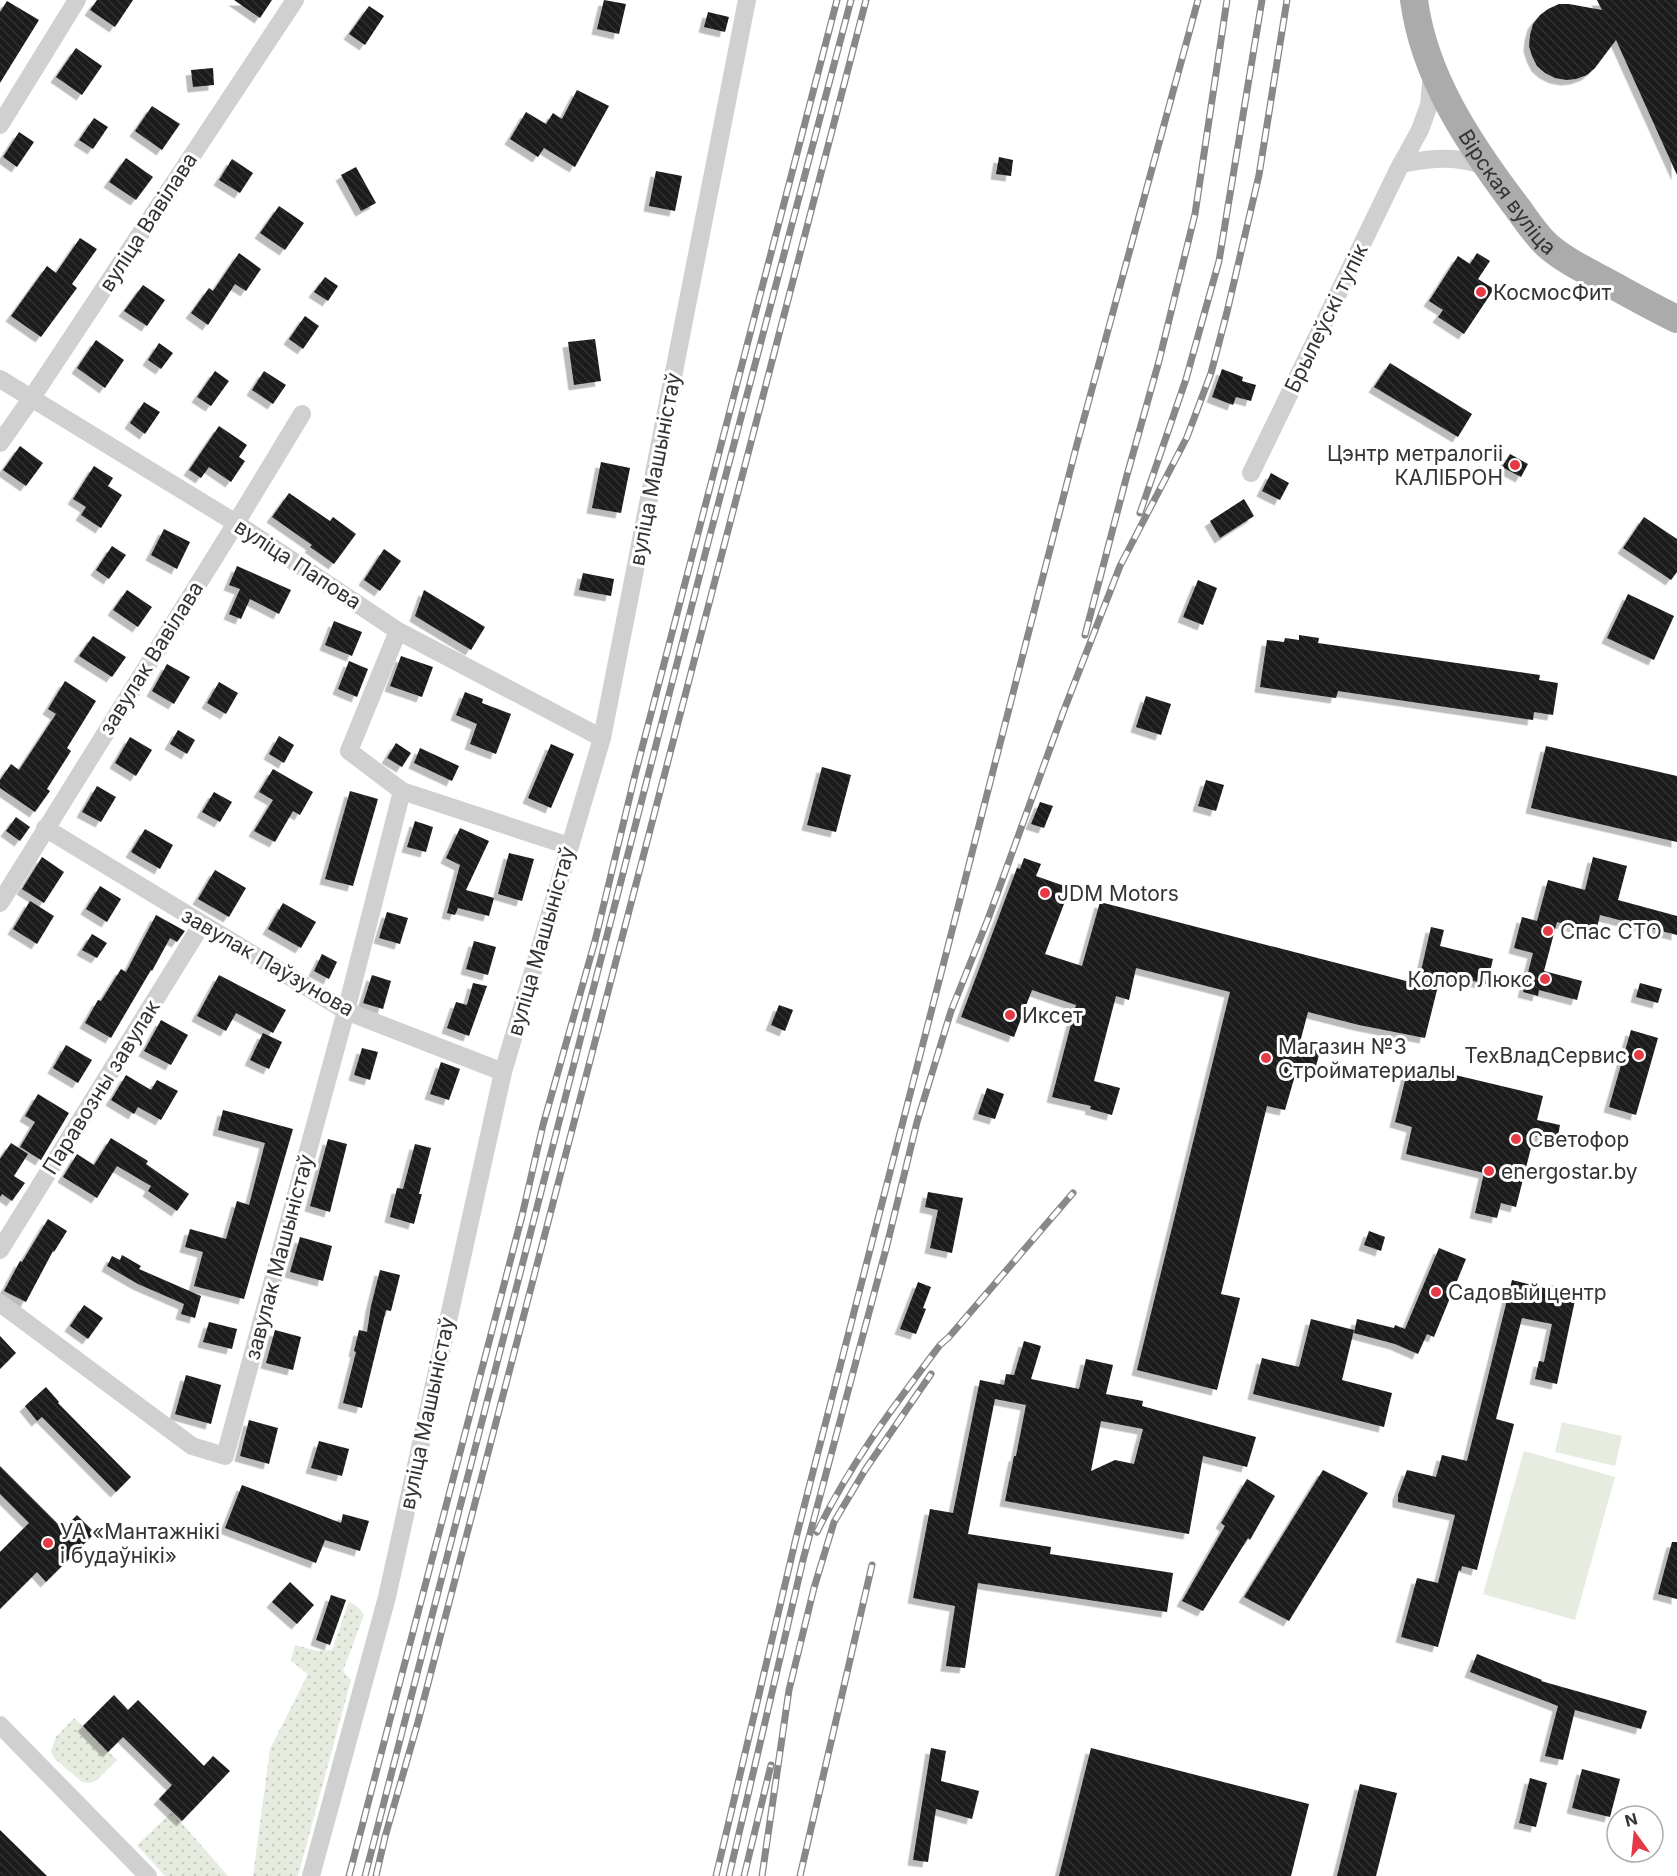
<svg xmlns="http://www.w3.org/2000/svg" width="1677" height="1876" viewBox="0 0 1677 1876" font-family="Inter,sans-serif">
	<defs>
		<pattern id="grass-dots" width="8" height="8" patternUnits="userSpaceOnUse" patternTransform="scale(1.5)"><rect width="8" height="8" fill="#e6ecdf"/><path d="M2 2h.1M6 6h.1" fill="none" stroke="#c6cbc0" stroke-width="1.8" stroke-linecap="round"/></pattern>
		<pattern id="building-back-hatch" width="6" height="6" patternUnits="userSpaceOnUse" patternTransform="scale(1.5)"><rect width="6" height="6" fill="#1a1a1a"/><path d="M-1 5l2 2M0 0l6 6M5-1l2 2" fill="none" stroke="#333"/></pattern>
		<filter id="shadow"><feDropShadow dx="-5.5" dy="5.5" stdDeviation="0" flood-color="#0004"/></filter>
	</defs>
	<rect width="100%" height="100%" fill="#fff"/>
	<g fill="url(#grass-dots)">
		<polygon points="349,1601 360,1609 364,1615 343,1671 351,1680 298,1876 253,1876 270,1749 308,1674 291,1661 295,1645 318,1651 332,1650"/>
		<polygon points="74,1718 117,1760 97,1780 90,1783 82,1782 54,1758 51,1751 56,1737"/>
		<polygon points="172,1812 228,1876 165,1876 137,1845"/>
	</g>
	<g fill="#e6ecdf">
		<polygon points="1562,1422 1622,1436 1615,1466 1555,1452"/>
		<polygon points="1524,1451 1615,1477 1575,1620 1483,1594"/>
	</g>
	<g fill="url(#building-back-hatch)" fill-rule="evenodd" filter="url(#shadow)">
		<polygon points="97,0 133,0 115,27 90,10"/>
		<polygon points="234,0 272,0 260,18"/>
		<polygon points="604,0 626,4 619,34 597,29"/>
		<polygon points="1597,0 1677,0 1677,175 1616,40 1595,68 1587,75 1576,79 1566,80 1555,78 1545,73 1537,66 1532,56 1529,46 1530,35 1533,24 1540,15 1548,9 1559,4 1569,4 1602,10"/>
		<polygon points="7,1 39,20 0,83 0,12"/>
		<polygon points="369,6 384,16 365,45 349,34"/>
		<polygon points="708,12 729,17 725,32 704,27"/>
		<polygon points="76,48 102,66 82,95 56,77"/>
		<polygon points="213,68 214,85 193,87 191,70"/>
		<polygon points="577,90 609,106 575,167 544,148 538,157 510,139 526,112 546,124 553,113 562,119"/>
		<polygon points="152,106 180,124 162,150 135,131"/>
		<polygon points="94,118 108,127 93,149 79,140"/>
		<polygon points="19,132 34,142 17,167 3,157"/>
		<polygon points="999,157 1013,160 1011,176 996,174"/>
		<polygon points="126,158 153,177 136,200 109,182"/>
		<polygon points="232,159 253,173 240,193 219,180"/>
		<polygon points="356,167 376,203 361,211 341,175"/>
		<polygon points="656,171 682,176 675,211 649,206"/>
		<polygon points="279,206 304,223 285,250 260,233"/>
		<polygon points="80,238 97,249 72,284 77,288 41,337 11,316 47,266 56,273"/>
		<polygon points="239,253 261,269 246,291 235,284 208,325 191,313 209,288 213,291"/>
		<polygon points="1477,253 1490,261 1478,279 1494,289 1464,334 1438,317 1443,310 1429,301 1458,256 1470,264"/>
		<polygon points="325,277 338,286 328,301 314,292"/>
		<polygon points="143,285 165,300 147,326 124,311"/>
		<polygon points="305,316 319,326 303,349 289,339"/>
		<polygon points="595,339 601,381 574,385 568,342"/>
		<polygon points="96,340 124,360 105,388 77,368"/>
		<polygon points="159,343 173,353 161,369 148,360"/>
		<polygon points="1390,363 1472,414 1458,437 1374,387"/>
		<polygon points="1222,369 1243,377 1242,381 1256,385 1251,401 1236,397 1233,405 1212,397"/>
		<polygon points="215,371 229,381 211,406 197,397"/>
		<polygon points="264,371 286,385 273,404 252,390"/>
		<polygon points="144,402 160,412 145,434 130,423"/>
		<polygon points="219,426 247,445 239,457 245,461 231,482 209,467 201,478 189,470"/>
		<polygon points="20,446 43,463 26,486 3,470"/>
		<polygon points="1510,454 1528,464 1521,477 1502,467"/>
		<polygon points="601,462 630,468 621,513 592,508"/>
		<polygon points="94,466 113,478 108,486 122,495 101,528 81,515 86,507 73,499"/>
		<polygon points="1271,473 1289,483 1280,500 1262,491"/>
		<polygon points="289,493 330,521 333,517 356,534 334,564 310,547 312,545 272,517"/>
		<polygon points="1244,499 1254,516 1220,538 1210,521"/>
		<polygon points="1644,517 1677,539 1677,572 1671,580 1623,548"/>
		<polygon points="164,529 190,542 177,569 151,555"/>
		<polygon points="112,546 126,555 109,579 96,570"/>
		<polygon points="384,549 401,561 380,591 364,580"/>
		<polygon points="237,566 291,590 279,614 250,599 241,619 229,614 240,589 229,585"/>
		<polygon points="583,573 614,579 611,596 579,590"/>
		<polygon points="1198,580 1217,588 1203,625 1183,617"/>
		<polygon points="127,590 152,607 138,627 113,610"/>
		<polygon points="424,590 485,627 471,650 415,616"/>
		<polygon points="1628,594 1674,616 1654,660 1607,638"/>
		<polygon points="334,621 362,632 352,656 325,645"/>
		<polygon points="1299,635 1319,638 1318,643 1540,675 1539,680 1558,683 1553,715 1534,712 1533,720 1338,691 1336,698 1260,687 1267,640 1284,642 1285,638 1299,640"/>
		<polygon points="93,636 126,657 112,677 79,656"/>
		<polygon points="401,656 433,667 422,697 390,686"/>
		<polygon points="349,661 368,669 357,697 338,689"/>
		<polygon points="167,664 190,677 174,704 152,691"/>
		<polygon points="65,681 96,701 67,748 71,751 47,789 50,791 35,812 0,788 0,780 11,764 19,770 56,714 48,709"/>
		<polygon points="219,682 238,693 226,714 207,703"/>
		<polygon points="465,692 483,699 482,703 511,714 496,754 470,744 477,724 456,715"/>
		<polygon points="1146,696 1171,704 1161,735 1136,727"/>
		<polygon points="178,730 195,740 187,754 170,744"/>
		<polygon points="279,736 294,745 284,763 269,754"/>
		<polygon points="130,737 152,750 136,776 115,763"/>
		<polygon points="396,743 411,753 402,767 387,758"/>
		<polygon points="551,744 574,754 551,808 528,798"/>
		<polygon points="1546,746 1677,776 1677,842 1531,808"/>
		<polygon points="420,748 459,766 452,781 414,763"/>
		<polygon points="822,767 851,775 836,832 807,825"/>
		<polygon points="273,769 313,792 300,815 293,811 275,842 254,831 273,800 259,792"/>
		<polygon points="1206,780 1224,785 1216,811 1198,806"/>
		<polygon points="97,786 116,797 101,822 82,812"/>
		<polygon points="350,791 378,799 353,886 325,879"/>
		<polygon points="214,792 232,802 220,822 202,812"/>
		<polygon points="1040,802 1053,806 1044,828 1031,824"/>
		<polygon points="16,817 30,827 20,841 6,831"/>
		<polygon points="415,821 433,827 426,852 407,847"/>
		<polygon points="460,828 489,841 466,890 494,898 489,916 458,908 455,915 447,913 460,865 446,858"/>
		<polygon points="145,829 173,845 160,869 131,852"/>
		<polygon points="509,853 534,859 522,901 498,894"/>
		<polygon points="42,857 64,872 44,903 22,889"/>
		<polygon points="1593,857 1627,866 1618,900 1677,916 1677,935 1600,915 1596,932 1557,922 1544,971 1582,981 1577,1000 1539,990 1538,996 1523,992 1533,953 1514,948 1522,917 1537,921 1548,880 1585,890"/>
		<polygon points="1024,858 1041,864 1036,876 1070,888 1045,954 1082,966 1100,902 1418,984 1431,927 1444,930 1440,946 1493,959 1487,984 1441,974 1425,1038 1359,1025 1308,1012 1299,1046 1320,1051 1315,1070 1298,1065 1285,1110 1267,1106 1221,1294 1240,1298 1217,1390 1137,1370 1230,992 1136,968 1129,1000 1116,996 1094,1081 1120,1088 1112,1115 1090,1109 1091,1106 1052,1097 1076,1005 1032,990 1014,1037 961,1017 1017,868 1020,869"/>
		<polygon points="215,870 246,888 229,917 198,899"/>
		<polygon points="100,886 121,899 107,922 86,909"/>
		<polygon points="30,901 54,916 37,944 13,929"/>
		<polygon points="283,903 316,922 301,948 268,929"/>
		<polygon points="387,912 408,918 400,944 379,938"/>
		<polygon points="156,915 185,931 177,942 170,938 152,971 151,970 111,1038 85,1023 98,1000 101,1001 121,969 126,972"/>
		<polygon points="92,934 107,943 97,958 82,950"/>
		<polygon points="474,941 496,947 488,975 466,969"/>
		<polygon points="322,954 337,962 329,979 314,971"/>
		<polygon points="219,975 286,1010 273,1033 236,1013 226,1031 197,1016"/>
		<polygon points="372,975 391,981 383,1009 363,1003"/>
		<polygon points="473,983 487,986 469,1036 447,1028 456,1002 467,1005"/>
		<polygon points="1640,983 1662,989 1658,1003 1636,997"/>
		<polygon points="779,1005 793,1010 785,1031 771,1025"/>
		<polygon points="161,1020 188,1035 171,1065 144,1051"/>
		<polygon points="1631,1030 1658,1038 1636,1115 1609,1107"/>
		<polygon points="263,1033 282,1042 269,1069 250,1060"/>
		<polygon points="66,1045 92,1060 78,1083 53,1068"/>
		<polygon points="362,1048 378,1052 370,1080 354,1075"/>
		<polygon points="441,1062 460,1069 449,1100 430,1094"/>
		<polygon points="1409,1064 1543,1096 1537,1120 1560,1125 1557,1141 1534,1136 1516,1207 1501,1203 1497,1218 1475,1213 1484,1173 1406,1154 1412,1127 1395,1122"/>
		<polygon points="126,1075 151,1090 157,1080 178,1091 161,1120 138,1107 134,1114 111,1100"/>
		<polygon points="987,1088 1004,1094 995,1119 978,1114"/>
		<polygon points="38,1094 69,1113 41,1160 20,1147 35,1122 25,1116"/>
		<polygon points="223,1110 293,1129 244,1299 194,1286 203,1252 185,1247 190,1229 226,1239 237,1201 249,1205 265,1143 218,1130"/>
		<polygon points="111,1138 148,1161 146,1164 189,1194 177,1211 148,1191 151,1186 117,1166 97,1198 63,1177 77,1154 94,1165"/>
		<polygon points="328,1139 347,1144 330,1212 310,1206"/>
		<polygon points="11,1143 28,1154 14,1176 25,1183 12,1201 2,1194 0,1197 0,1159"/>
		<polygon points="415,1144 431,1148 419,1194 422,1194 414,1224 390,1217 397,1188 403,1189"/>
		<polygon points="928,1192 963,1198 952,1253 930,1248 938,1210 925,1207"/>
		<polygon points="48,1219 67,1231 54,1252 53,1251 26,1302 4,1291 20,1261 22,1262"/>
		<polygon points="1369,1231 1385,1237 1381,1251 1364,1245"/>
		<polygon points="300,1237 332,1246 323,1281 290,1272"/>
		<polygon points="1439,1248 1466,1259 1434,1337 1427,1334 1418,1354 1395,1344 1354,1333 1357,1319 1394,1328 1395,1325 1405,1329"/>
		<polygon points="122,1255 141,1266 139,1269 201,1296 195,1318 181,1314 184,1304 138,1284 107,1266 112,1256 120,1260"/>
		<polygon points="380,1270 400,1275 391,1311 386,1310 362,1408 343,1403 356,1352 354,1351 359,1330 367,1332 371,1306"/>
		<polygon points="1512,1280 1548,1289 1549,1285 1577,1291 1557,1384 1535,1379 1539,1361 1544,1362 1552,1324 1522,1318 1496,1419 1514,1424 1477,1570 1462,1566 1461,1571 1459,1570 1438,1647 1401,1637 1417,1578 1438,1583 1455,1515 1398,1502 1398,1495 1407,1470 1436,1477 1442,1455 1467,1461"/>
		<polygon points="918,1282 931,1287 923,1308 926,1309 916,1334 900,1329"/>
		<polygon points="84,1305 103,1318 88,1339 70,1326"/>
		<polygon points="1311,1319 1354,1330 1342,1380 1392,1393 1384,1427 1253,1394 1262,1358 1299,1367"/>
		<polygon points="209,1322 237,1329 232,1349 203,1342"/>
		<polygon points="275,1330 301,1337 293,1370 266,1363"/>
		<polygon points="0,1336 16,1353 0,1369"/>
		<path d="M1024 1341 1041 1346 1031 1379 1079 1389 1086 1359 1113 1365 1106 1394 1143 1401 1142 1406 1256 1437 1247 1467 1203 1456 1189 1534 1005 1501 1014 1456H1016L1026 1405 995 1399 968 1534 1051 1547 1050 1554 1173 1573 1167 1612 978 1583 965 1668 946 1666 955 1606 913 1598 930 1509 953 1513 980 1380 1004 1385 1006 1374 1014 1375ZM1101 1421 1143 1429 1134 1464 1115 1460 1091 1471Z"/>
		<polygon points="186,1375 221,1385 211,1424 175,1414"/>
		<polygon points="46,1387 59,1402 58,1403 131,1477 116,1492 42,1417 37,1421 25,1406"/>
		<polygon points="249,1420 278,1428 269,1464 240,1456"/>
		<polygon points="319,1441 349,1449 342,1476 311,1468"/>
		<polygon points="0,1466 63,1529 77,1515 95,1533 46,1582 37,1572 0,1609 0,1552 29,1523 0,1494"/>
		<polygon points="1323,1470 1368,1493 1289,1621 1244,1597"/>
		<polygon points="1247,1479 1275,1496 1250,1540 1248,1538 1203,1611 1182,1601 1225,1526 1221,1523"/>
		<polygon points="242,1485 341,1523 343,1514 369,1521 360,1551 325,1540 316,1563 225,1528"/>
		<polygon points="1672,1542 1677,1542 1677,1599 1658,1594"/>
		<polygon points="290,1582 314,1605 297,1624 272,1602"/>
		<polygon points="331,1595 346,1600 330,1645 316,1640"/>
		<polygon points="1477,1654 1542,1680 1541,1681 1647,1711 1641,1729 1575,1710 1563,1760 1545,1756 1558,1706 1470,1672"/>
		<polygon points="114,1695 128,1710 138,1700 204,1766 213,1756 230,1771 182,1821 159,1799 172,1785 123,1737 108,1752 83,1726"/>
		<polygon points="931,1748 946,1751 941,1781 979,1791 972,1819 936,1809 928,1862 913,1860"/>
		<polygon points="1091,1748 1309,1804 1291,1876 1059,1876"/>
		<polygon points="1582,1769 1620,1779 1610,1817 1572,1808"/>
		<polygon points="1530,1778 1547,1783 1536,1827 1519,1823"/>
		<polygon points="1360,1784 1397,1793 1376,1876 1337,1876"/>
		<polygon points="0,1830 47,1876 0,1876"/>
	</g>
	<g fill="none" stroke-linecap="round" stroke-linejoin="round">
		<g stroke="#d0d0d0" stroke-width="18">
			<polyline points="0,125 77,0"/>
			<path d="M1401 164C1431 158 1458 155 1487 167"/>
			<polyline points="0,379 236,523 398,631 602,738"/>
			<polyline points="0,443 31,399 295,0"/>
			<polyline points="1251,473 1399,168 1420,130 1429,105 1432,74"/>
			<polyline points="398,631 349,751 402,791 569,846"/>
			<polyline points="45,828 346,1011 503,1072"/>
			<polyline points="0,903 236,523 302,414"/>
			<polyline points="0,1250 202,924"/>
			<polyline points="0,1303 192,1446 225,1456 346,1011 402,791"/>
			<polyline points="0,1725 148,1876"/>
			<polyline points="311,1876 387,1597 503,1072 602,738 747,0"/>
		</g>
		<path stroke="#ababab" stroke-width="28" id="s1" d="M1414 0C1424 76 1468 142 1513 202 1524 216 1534 233 1547 245 1565 261 1587 271 1609 283 1631 295 1654 308 1677 319"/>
		<g stroke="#888" stroke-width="7">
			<g id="rail">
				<polyline points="1140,513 1186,379 1219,261 1262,0"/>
				<polyline points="1085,635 1127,475 1159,361 1195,214 1227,0"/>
				<path d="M817 1532C851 1462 894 1406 940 1345L949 1337 1073 1193"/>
				<polyline points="349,1876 522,1216 543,1125 595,941 635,775 837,0"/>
				<polyline points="365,1876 709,539 851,0"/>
				<polyline points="376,1876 385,1837 418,1722 866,0"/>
				<polyline points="716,1876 796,1538 1077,444 1198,0"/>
				<polyline points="729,1876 803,1560 887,1245 917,1122 951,1011 988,919 1064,710 1120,566 1187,437 1211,373 1227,312 1259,175 1287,0"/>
				<polyline points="744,1876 771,1765"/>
				<polyline points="762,1876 789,1690 814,1588 834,1522 865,1470 931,1374"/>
				<polyline points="800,1876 872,1565"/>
			</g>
		</g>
		<use href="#rail" stroke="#fff" stroke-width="4.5" stroke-dasharray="14" stroke-linecap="butt"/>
	</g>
	<g fill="#e63946" stroke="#fff" stroke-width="2">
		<circle cx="1481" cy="292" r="6"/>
		<circle cx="1515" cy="465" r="6"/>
		<circle cx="1045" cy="893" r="6"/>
		<circle cx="1548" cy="931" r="6"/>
		<circle cx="1545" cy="979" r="6"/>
		<circle cx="1010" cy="1015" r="6"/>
		<circle cx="1639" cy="1055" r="6"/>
		<circle cx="1266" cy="1058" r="6"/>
		<circle cx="1516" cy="1139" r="6"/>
		<circle cx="1489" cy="1171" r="6"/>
		<circle cx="1436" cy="1292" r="6"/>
		<circle cx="48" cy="1543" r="6"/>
	</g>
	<g text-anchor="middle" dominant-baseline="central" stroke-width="6" stroke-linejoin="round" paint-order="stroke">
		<g font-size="21" fill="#333" stroke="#fff">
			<text stroke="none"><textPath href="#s1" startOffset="216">Вірская вуліца</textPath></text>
			<text transform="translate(148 222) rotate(-57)">вуліца Вавілава</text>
			<text transform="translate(1326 318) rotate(-64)">Брылеўскі тупік</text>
			<text transform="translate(655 469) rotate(-79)">вуліца Машыністаў</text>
			<text transform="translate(298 564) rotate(33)">вуліца Папова</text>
			<text transform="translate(151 658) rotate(-58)">завулак Вавілава</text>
			<text transform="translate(541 941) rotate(-74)">вуліца Машыністаў</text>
			<text transform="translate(268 962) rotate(30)">завулак Паўзунова</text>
			<text transform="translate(101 1087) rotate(-58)">Паравозны завулак</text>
			<text transform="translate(279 1257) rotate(-75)">завулак Машыністаў</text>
			<text transform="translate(427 1413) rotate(-78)">вуліца Машыністаў</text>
		</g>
		<g font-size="21" fill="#333" stroke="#fff" text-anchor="start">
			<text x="1493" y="292">КосмосФит</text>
			<text x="1503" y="453" text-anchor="end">Цэнтр метралогіі<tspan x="1503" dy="24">КАЛIБРОН</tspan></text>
			<text x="1057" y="893">JDM Motors</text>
			<text x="1560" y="931">Спас СТО</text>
			<text x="1533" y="979" text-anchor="end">Колор Люкс</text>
			<text x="1022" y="1015">Иксет</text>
			<text x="1278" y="1046">Магазин №3<tspan x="1278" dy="24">Стройматериалы</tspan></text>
			<text x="1627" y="1055" text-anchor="end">ТехВладСервис</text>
			<text x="1528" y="1139">Светофор</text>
			<text x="1501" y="1171">energostar.by</text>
			<text x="1448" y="1292">Садовый центр</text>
			<text x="60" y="1531">УА «Мантажнікі<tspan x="60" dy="24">і будаўнікі»</tspan></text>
		</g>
	</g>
	<g transform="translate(1635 1834) rotate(345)"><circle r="28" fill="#ffffff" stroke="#adadad" stroke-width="1.5"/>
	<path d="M0-4.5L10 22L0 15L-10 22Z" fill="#e63946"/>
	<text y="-9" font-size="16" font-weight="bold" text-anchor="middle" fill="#333333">N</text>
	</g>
</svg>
